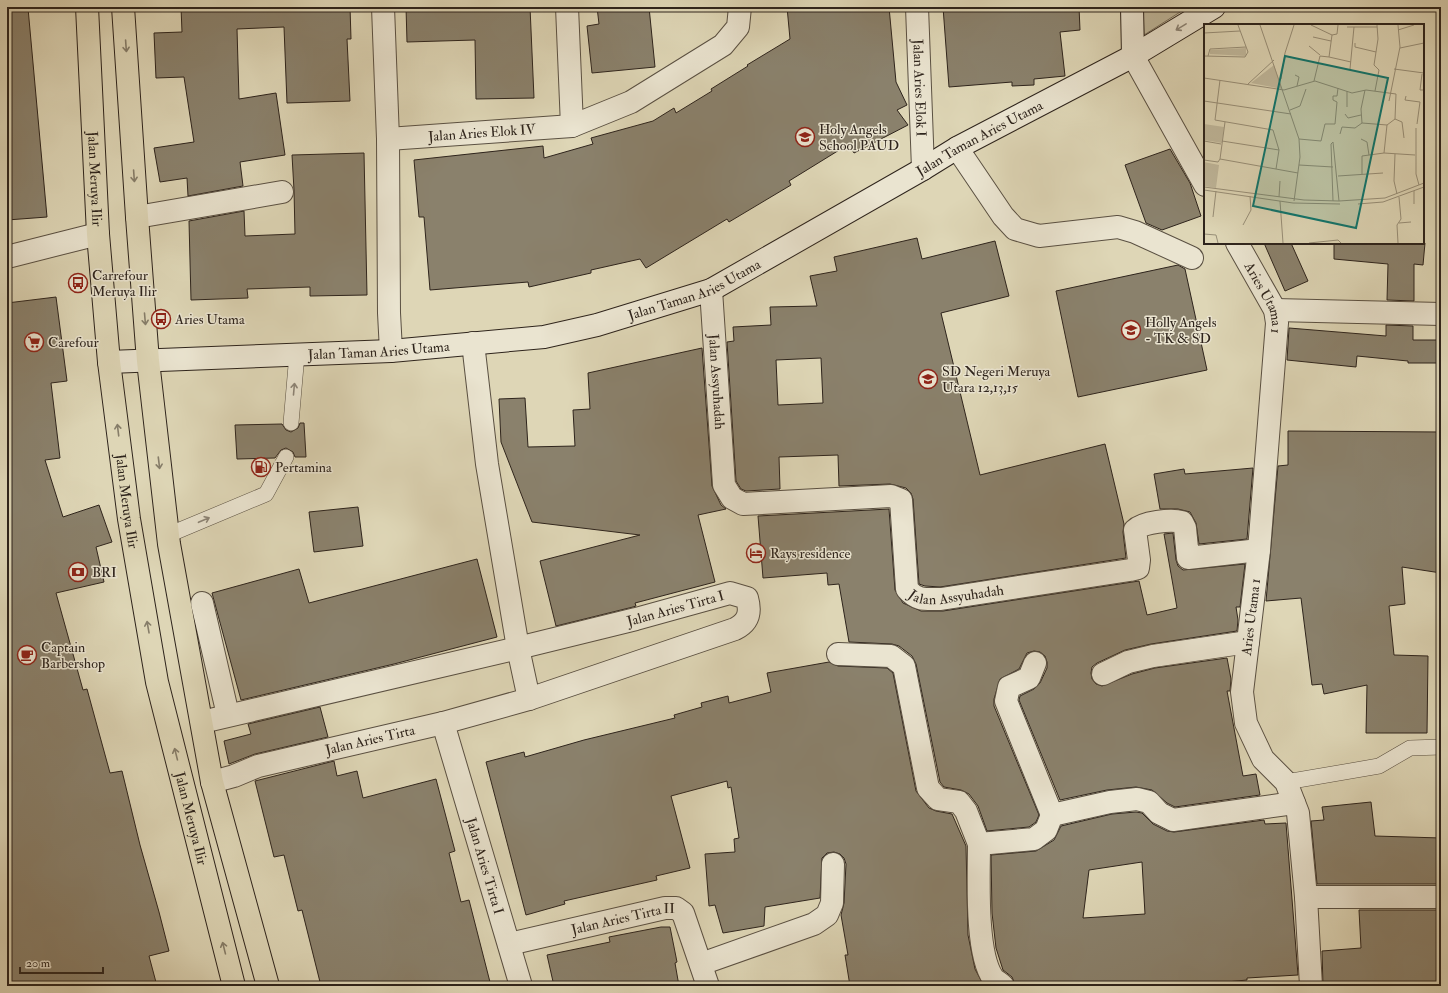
<svg xmlns="http://www.w3.org/2000/svg" width="1448" height="993" viewBox="0 0 1448 993" font-family="'IM FELL Double Pica',serif">
	<rect width="100%" height="100%" fill="#ded6b6"/>
	<filter id="stains"><feTurbulence type="fractalNoise" baseFrequency=".005" numOctaves="4"/><feColorMatrix values="0 0 0 0 .2 0 0 0 0 .09 0 0 0 0 .02 0 0 0 .5 -.17"/></filter>
	<radialGradient id="worn" r=".72"><stop offset=".6" stop-color="#630" stop-opacity="0"/><stop offset="1" stop-color="#630" stop-opacity=".3"/></radialGradient>
	<polygon fill="#c0b89c" stroke="#776e5c" points="1143,7 1188,7 1144,35"/>
	<g fill="#8a816c" stroke="#2e241c" fill-rule="evenodd">
		<polygon points="181,7 350,7 351,39 347,39 350,101 287,103 284,27 237,29 239,99 276,93 285,155 240,162 243,186 188,196 187,178 160,182 154,148 194,142 184,77 156,78 154,33 182,32"/>
		<polygon points="406,7 530,7 534,98 476,99 475,40 407,42"/>
		<polygon points="597,7 649,7 655,67 592,73 587,26 599,24"/>
		<polygon points="787,7 889,7 896,82 907,105 897,110 908,125 854,153 849,144 789,181 791,185 729,222 727,219 646,268 640,259 591,270 591,273 529,287 528,282 430,290 424,217 419,217 414,160 543,146 544,158 593,144 591,138 653,121 674,108 676,113 712,91 711,89 748,66 747,65 790,39"/>
		<polygon points="943,7 1079,7 1080,30 1060,32 1065,76 1034,79 1034,85 1012,86 1012,82 949,87"/>
		<polygon points="28,8 47,217 7,220 7,10"/>
		<polygon points="1170,149 1190,183 1201,216 1162,230 1146,223 1125,165"/>
		<polygon points="364,153 367,295 310,296 310,287 247,289 248,298 191,300 189,221 244,211 245,236 295,234 294,190 292,155"/>
		<path d="M917 238 922 259 995 241 1009 296 941 313 980 475 1105 444 1124 524 1123 532 1126 558 940 587 925 586 919 584 913 499 911 493 906 488 890 484 839 486 838 455 779 457 780 489 746 491 741 489 736 481 727 342 734 341 733 327 771 325 770 307 817 306 810 276 837 271 834 257ZM821 358 823 403 778 405 776 360Z"/>
		<polygon points="1264,243 1291,243 1308,281 1285,291"/>
		<polygon points="1334,243 1425,243 1423,265 1414,264 1414,301 1387,300 1388,264 1334,259"/>
		<polygon points="1178,265 1185,269 1207,370 1078,397 1056,291"/>
		<polygon points="56,297 67,381 51,383 60,458 45,460 63,517 99,505 112,542 96,547 104,582 56,593 83,690 87,689 110,773 122,771 140,845 159,912 169,951 149,956 157,986 7,986 7,303"/>
		<polygon points="1386,325 1413,326 1413,340 1439,340 1440,363 1408,363 1408,361 1357,356 1356,367 1287,360 1289,328 1386,336"/>
		<polygon points="702,348 712,486 721,505 726,509 698,515 715,582 635,603 636,606 633,607 556,626 540,561 640,535 532,522 501,442 499,399 525,398 528,447 575,446 573,410 590,409 588,373"/>
		<polygon points="300,423 304,423 306,457 295,457 293,452 286,448 281,450 275,458 237,459 235,425 282,424 286,430 291,432 298,428"/>
		<polygon points="1288,431 1441,432 1441,573 1402,567 1405,604 1389,606 1394,655 1428,656 1427,733 1366,733 1367,685 1324,694 1322,684 1312,685 1301,598 1266,601 1278,466 1288,465"/>
		<polygon points="1253,468 1247,539 1199,544 1196,523 1190,512 1178,509 1160,509 1154,474 1184,469 1185,474"/>
		<polygon points="358,507 363,546 314,552 309,512"/>
		<polygon points="889,509 895,590 903,603 921,611 943,611 1139,581 1147,615 1177,608 1164,534 1173,533 1176,560 1178,566 1183,570 1245,564 1240,607 1236,607 1238,620 1237,631 1151,644 1125,650 1097,663 1092,667 1091,673 1092,679 1096,684 1102,686 1132,674 1155,668 1227,658 1231,679 1230,691 1227,691 1243,776 1256,774 1260,795 1175,807 1167,803 1152,790 1136,787 1107,790 1060,800 1019,700 1020,696 1034,689 1040,683 1047,668 1047,662 1045,656 1040,652 1034,651 1027,653 1019,669 1000,679 994,699 994,706 1039,815 1036,822 1029,827 987,831 978,806 969,794 961,790 944,787 940,782 916,664 912,656 899,646 892,644 849,642 839,584 828,585 827,573 763,578 758,516"/>
		<polygon points="477,559 497,637 394,664 241,700 212,593 299,569 309,603"/>
		<polygon points="829,662 838,666 887,668 893,673 916,791 929,808 936,811 952,814 966,846 968,935 975,969 984,986 850,986 845,955 848,955 841,915 844,903 846,864 844,858 840,854 834,852 827,853 822,858 820,898 765,907 764,926 723,933 715,905 709,906 705,854 735,852 734,839 739,838 731,787 728,788 727,781 671,796 690,868 656,876 657,880 564,901 565,904 526,915 486,762 524,752 525,757 584,740 675,718 674,715 702,707 701,703 728,696 729,703 771,692 767,673"/>
		<polygon points="320,707 328,737 255,754 229,764 224,741 251,734 248,724"/>
		<polygon points="334,761 337,776 357,771 363,798 436,779 455,851 449,853 461,902 469,900 491,986 321,986 302,910 298,911 284,855 274,857 255,781"/>
		<polygon points="1371,802 1375,836 1441,838 1441,884 1317,884 1311,821 1324,820 1322,807"/>
		<path d="M1136 812 1142 813 1153 824 1167 831 1174 832 1264 820 1265 824 1286 823 1298 975 1247 978V980L1185 986H1052V982L1015 984 1012 977 1003 970 996 948 992 913 991 855 1036 851 1054 840 1061 826 1112 814ZM1142 862 1145 914 1083 918 1089 870Z"/>
		<polygon points="1359,910 1441,910 1441,986 1323,986 1322,951 1361,948"/>
		<polygon points="661,927 670,927 677,962 675,963 679,986 554,986 547,955 610,942 609,937"/>
	</g>
	<g fill="none" stroke-linecap="round" stroke-linejoin="round">
		<g stroke="#5a5042" stroke-width="16">
			<g id="lane">
				<polyline points="291,423 297,354"/>
				<polyline points="168,535 266,494 286,457"/>
				<polyline points="1286,782 1379,766 1410,748 1441,747"/>
			</g>
		</g>
		<g stroke="#5a5042" stroke-width="24">
			<g id="street">
				<polyline points="383,7 388,139 389,313 391,351"/>
				<polyline points="567,7 572,126"/>
				<path id="s1" d="M917 7 923 169"/>
				<polyline points="1133,56 1205,185"/>
				<path id="s2" d="M388 139 572 126 631 102 723 45 738 27 740 7"/>
				<polyline points="957,148 1003,216 1015,229 1039,236 1118,227 1135,232 1192,258"/>
				<polyline points="137,217 282,192"/>
				<path id="s3" d="M1237 243 1275 310 1277 323 1259 550 1242 692 1246 723 1263 759 1286 782 1298 813 1306 897 1311 986"/>
				<polyline points="7,257 98,234"/>
				<path id="s4" d="M711 290 724 485 732 498 743 504 891 496 901 500 907 589C917 601 926 599 941 599L1130 570 1138 568 1139 560 1135 530C1143 522 1171 519 1182 522L1185 528 1188 558 1259 550"/>
				<polyline points="1275,310 1441,314"/>
				<polyline points="473,343 487,464 518,648 529,699"/>
				<polyline points="202,603 228,715"/>
				<polyline points="838,654 891,656 904,666 928,788 938,799 959,802 966,811 979,844 1034,839 1046,830 1052,815 1110,802 1137,799 1149,802 1159,813 1173,820 1294,803"/>
				<polyline points="1035,663 1029,678 1009,687 1006,701 1052,815"/>
				<polyline points="1103,674 1128,662 1153,656 1248,642"/>
				<path id="s5" d="M202 722 518 648 636 619 730 593 747 598C751 612 749 622 735 629L529 699 443 723 258 766 234 776 212 782"/>
				<path id="s6" d="M443 723 521 986"/>
				<path d="M979 844C979 875 975 953 993 978 996 981 1000 983 1003 986"/>
				<polyline points="1306,897 1441,897"/>
				<path id="s7" d="M509 944 665 908H676L683 913 708 986"/>
				<polyline points="701,964 814,924 827,915 832,903 833,864"/>
			</g>
		</g>
		<g stroke="#2e241c" stroke-width="24">
			<g id="secondary">
				<polyline points="1132,7 1133,56"/>
				<path id="s8" d="M109 362 391 351 544 337 597 325 711 290 923 169 957 148 1133 56 1214 7"/>
			</g>
		</g>
		<g stroke="#2e241c" stroke-width="24">
			<g id="primary">
				<path id="s9" d="M87 7 98 234 109 362 129 519 157 682 234 986"/>
				<polyline points="123,7 137,217 148,361 169,544 212,782 268,986"/>
			</g>
		</g>
		<use href="#lane" stroke="#eae4d0" stroke-width="15"/>
		<use href="#street" stroke="#eae4d0" stroke-width="22"/>
		<use href="#secondary" stroke="#eae4d0" stroke-width="22"/>
		<use href="#primary" stroke="#ded6b6" stroke-width="22"/>
	</g>
	<defs><path id="oneway-shaft" d="M-6 0H5M1.5-3L5.5 0L1.5 3" fill="none" stroke-width="1.6" stroke-linecap="round" stroke-linejoin="round"/></defs>
	<g stroke="#8c8476">
		<use href="#oneway-shaft" transform="translate(1181 27) rotate(149)"/>
		<use href="#oneway-shaft" transform="translate(294 389) rotate(-85)"/>
		<use href="#oneway-shaft" transform="translate(204 520) rotate(-23)"/>
	</g>
	<g stroke="#867d69">
		<use href="#oneway-shaft" transform="translate(126 46) rotate(86)"/>
		<use href="#oneway-shaft" transform="translate(134 176) rotate(86)"/>
		<use href="#oneway-shaft" transform="translate(145 319) rotate(85)"/>
		<use href="#oneway-shaft" transform="translate(118 430) rotate(-97)"/>
		<use href="#oneway-shaft" transform="translate(159 463) rotate(83)"/>
		<use href="#oneway-shaft" transform="translate(148 627) rotate(-100)"/>
		<use href="#oneway-shaft" transform="translate(176 754) rotate(-104)"/>
		<use href="#oneway-shaft" transform="translate(224 948) rotate(-104)"/>
	</g>
	<defs>
		<g id="school-ring" transform="scale(1)"><circle r="9.5" fill="#eae4d0" stroke="#8f2418" stroke-width="1.5"/><path d="M0-5L7-2L0 1L-7-2ZM-4 1L0 2.5L4 1V4Q0 6-4 4Z" fill="#8f2418"/></g>
		<g id="bus-ring" transform="scale(1)"><circle r="9.5" fill="#eae4d0" stroke="#8f2418" stroke-width="1.5"/><path d="M-5-6H5V4H4V6H2V4H-2V6H-4V4H-5ZM-3.5-4V0h7V-4ZM-3.5 1.2v1.5H-2V1.2ZM2 1.2v1.5H3.5V1.2Z" fill="#8f2418"/></g>
		<g id="supermarket-ring" transform="scale(1)"><circle r="9.5" fill="#eae4d0" stroke="#8f2418" stroke-width="1.5"/><path d="M-6-5.5h2.5l.6 2H6L4.5 2H-2.5L-4.4-4H-6ZM-1.5 3.2a1.3 1.3 0 1 0 .1 0ZM3 3.2a1.3 1.3 0 1 0 .1 0Z" fill="#8f2418"/></g>
		<g id="fuel-ring" transform="scale(1)"><circle r="9.5" fill="#eae4d0" stroke="#8f2418" stroke-width="1.5"/><path d="M-5.5-6h7V0h2V4h1.3V-2.5L3-4.5l.8-.8L6-3V5H2.5V1h-1V6h-7ZM-4.2-4.7v3.2H.2V-4.7Z" fill="#8f2418"/></g>
		<g id="hotel-ring" transform="scale(1)"><circle r="9.5" fill="#eae4d0" stroke="#8f2418" stroke-width="1.5"/><path d="M-6-4.5h1.5V1H6V5H4.5V3h-9V5H-6ZM-4 0a1.8 1.8 0 1 1 3.6 0ZM.5 0V-2.5h3Q6-2.5 6 0Z" fill="#8f2418"/></g>
		<g id="bank-ring" transform="scale(1)"><circle r="9.5" fill="#eae4d0" stroke="#8f2418" stroke-width="1.5"/><path d="M-6-4H6V4H-6ZM0-2.3a2.3 2.3 0 1 0 0 4.6a2.3 2.3 0 1 0 0-4.6Z" fill="#8f2418"/></g>
		<g id="cafe-ring" transform="scale(1)"><circle r="9.5" fill="#eae4d0" stroke="#8f2418" stroke-width="1.5"/><path d="M-5.5-4.5H6V0H3Q3 3.5 0 3.5H-2.5Q-5.5 3.5-5.5 0ZM3-3.2v2h1.7v-2ZM-6 4.5H4V6H-6Z" fill="#8f2418"/></g>
	</defs>
	<g fill-rule="evenodd">
		<use href="#school-ring" x="805" y="137"/>
		<use href="#bus-ring" x="78" y="283"/>
		<use href="#bus-ring" x="161" y="319"/>
		<use href="#school-ring" x="1131" y="330"/>
		<use href="#supermarket-ring" x="34" y="342"/>
		<use href="#school-ring" x="928" y="379"/>
		<use href="#fuel-ring" x="261" y="467"/>
		<use href="#hotel-ring" x="756" y="553"/>
		<use href="#bank-ring" x="78" y="572"/>
		<use href="#cafe-ring" x="27" y="655"/>
	</g>
	<g text-anchor="middle" dominant-baseline="central" stroke-width="3" stroke-linejoin="round" paint-order="stroke">
		<g font-size="14" fill="#2e241c" stroke="#eae4d0">
			<text stroke="none"><textPath href="#s1" startOffset="81">Jalan Aries Elok I</textPath></text>
			<text stroke="none"><textPath href="#s2" startOffset="94">Jalan Aries Elok IV</textPath></text>
			<text stroke="none"><textPath href="#s8" startOffset="918">Jalan Taman Aries Utama</textPath></text>
			<text stroke="none"><textPath href="#s9" startOffset="172">Jalan Meruya Ilir</textPath></text>
			<text stroke="none"><textPath href="#s8" startOffset="594">Jalan Taman Aries Utama</textPath></text>
			<text stroke="none"><textPath href="#s3" startOffset="62">Aries Utama 1</textPath></text>
			<text stroke="none"><textPath href="#s8" startOffset="270">Jalan Taman Aries Utama</textPath></text>
			<text stroke="none"><textPath href="#s4" startOffset="92">Jalan Assyuhadah</textPath></text>
			<text stroke="none"><textPath href="#s9" startOffset="496">Jalan Meruya Ilir</textPath></text>
			<text stroke="none"><textPath href="#s4" startOffset="524">Jalan Assyuhadah</textPath></text>
			<text stroke="none"><textPath href="#s5" startOffset="487">Jalan Aries Tirta I</textPath></text>
			<text transform="translate(1251 617) rotate(-83)">Aries Utama 1</text>
			<text transform="translate(370 740) rotate(-13)">Jalan Aries Tirta</text>
			<text stroke="none"><textPath href="#s9" startOffset="820">Jalan Meruya Ilir</textPath></text>
			<text stroke="none"><textPath href="#s6" startOffset="149">Jalan Aries Tirta I</textPath></text>
			<text stroke="none"><textPath href="#s7" startOffset="117">Jalan Aries Tirta II</textPath></text>
		</g>
		<g font-size="14" fill="#2e241c" stroke="#eae4d0" text-anchor="start">
			<text x="819" y="129">Holy Angels<tspan x="819" dy="16">School PAUD</tspan></text>
			<text x="92" y="275">Carrefour<tspan x="92" dy="16">Meruya Ilir</tspan></text>
			<text x="175" y="319">Aries Utama</text>
			<text x="1145" y="322">Holly Angels<tspan x="1145" dy="16">- TK &amp; SD</tspan></text>
			<text x="48" y="342">Carefour</text>
			<text x="942" y="371">SD Negeri Meruya<tspan x="942" dy="16">Utara 12,13,15</tspan></text>
			<text x="275" y="467">Pertamina</text>
			<text x="770" y="553">Rays residence</text>
			<text x="92" y="572">BRI</text>
			<text x="41" y="647">Captain<tspan x="41" dy="16">Barbershop</tspan></text>
		</g>
	</g>
	<g transform="translate(1204 24)">
		<rect width="220" height="220" fill="#ded6b6"/>
		<path d="M42 24V32L6 30V26ZM70 41 78 65 47 59ZM0 100 20 103 18 119 0 116ZM0 138 15 141 12 164 0 162Z" fill="#c0b89c"/>
		<path fill="none" stroke="#988f78" stroke-width="1" d="M56 1 95 115 96 133 90 177M107 1 128 11 133 10 134 1M143 3H173M194 6 210 1M0 9 36 7M109 13 127 17M151 19V23L172 28M105 22 116 31M196 24 220 19M0 32 41 33 44 28 34 1M4 32 6 25 42 23M125 33 147 38M146 45 150 3M190 45 220 49M218 50 216 66H220M91 51 95 53 93 62M0 54 80 66 111 57 148 69 162 66 192 70 191 95 183 101 180 129 211 131M77 55 81 29 90 1M16 56 11 96 69 106 75 126 72 145M110 57 116 32 125 33 128 11M44 60 70 36M143 67V83M171 67 175 46 170 41 174 15 173 1M202 72 201 76 216 78 213 100M0 77 87 90M185 77 196 23 194 1M86 86 96 82 102 65M141 90 144 94 157 91M191 95 198 98 200 114M158 99 183 101M212 104V150L215 161M136 110 138 103 151 104 158 99 157 85 161 66M95 115 117 117 121 100H131L133 78 129 76V72H133L134 64M157 115 163 118 165 131M0 117 17 120M18 117 75 126M191 130 190 157 193 170M16 135 94 149M16 135 21 98M0 136 14 138 16 135M95 141 129 143M158 150V132L180 129M134 152 179 149M0 163 100 176 135 177 181 174 220 159M0 166 89 179 136 180M75 173 76 157M76 177 79 219M129 177 127 120 129 118 135 177M154 180 179 178 220 163M210 180V167M9 193 12 167M195 199 207 198M39 201 47 186 46 172M0 210 12 211 14 219M105 219 134 216 137 219M194 219 193 201 197 195 195 173"/>
		<path fill="#0f766e" fill-opacity="0.15" stroke="#0f766e" stroke-width="2" d="M81 32 184 54 152 204 49 182Z"/>
		<rect width="220" height="220" fill="none" stroke="#2e241c" stroke-width="2"/>
	</g>
	<rect width="1448" height="993" fill="none" stroke="#ded6b6" stroke-width="24"/>
	<rect x="8" y="8" width="1432" height="977" fill="none" stroke="#2e241c" stroke-width="2"/>
	<rect x="12" y="12" width="1424" height="969" fill="none" stroke="#2e241c"/>
	<path d="M20 967v6h83v-6" fill="none" stroke="#2e241c" stroke-width="2"/>
	<text x="26" y="967" font-size="12" fill="#2e241c" stroke="#eae4d0" stroke-width="3" paint-order="stroke">20 m</text>
	<rect width="100%" height="100%" filter="url(#stains)"/>
	<rect width="100%" height="100%" fill="url(#worn)"/>
</svg>
